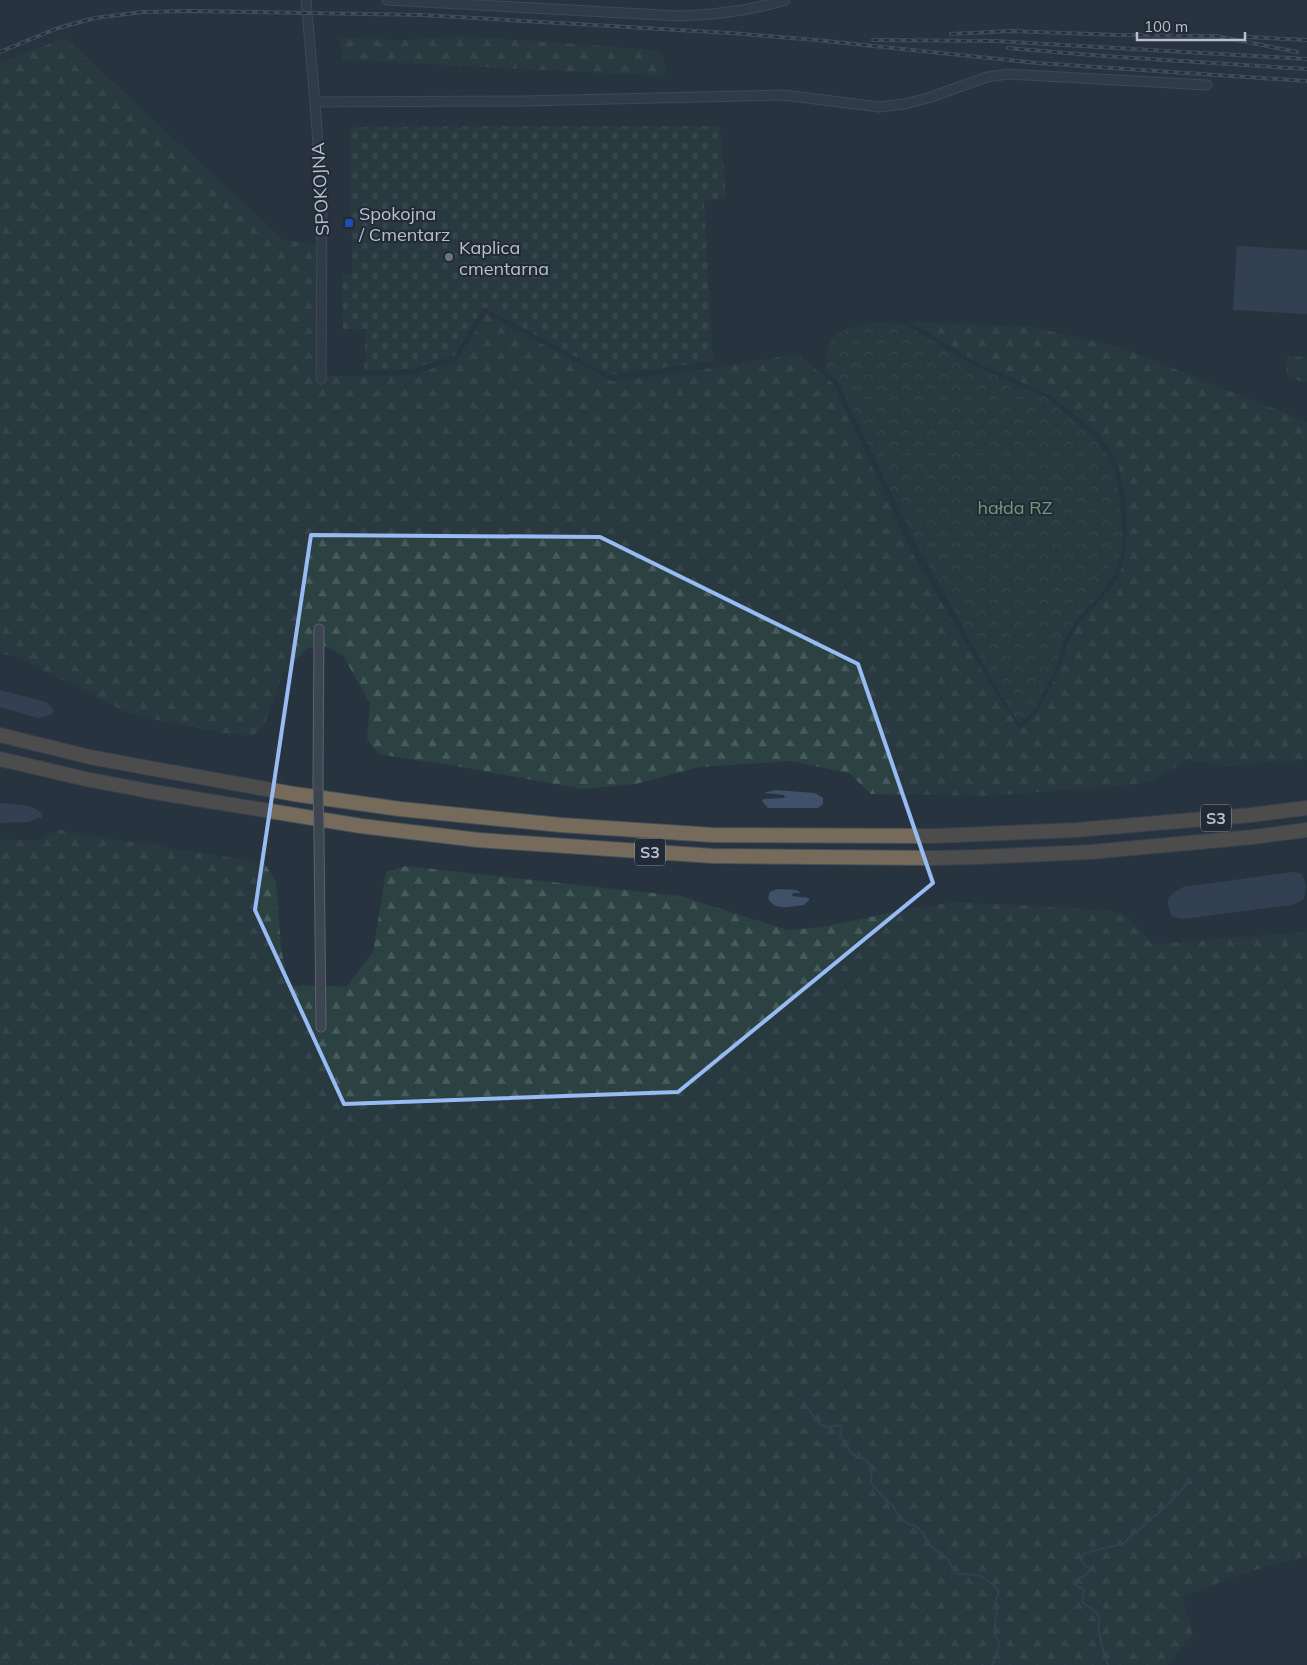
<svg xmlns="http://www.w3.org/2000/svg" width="1307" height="1665" viewBox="0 0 1307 1665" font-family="Mulish,sans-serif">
	<defs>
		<pattern id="forest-firs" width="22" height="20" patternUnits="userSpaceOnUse" patternTransform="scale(1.25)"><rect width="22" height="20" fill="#2b4142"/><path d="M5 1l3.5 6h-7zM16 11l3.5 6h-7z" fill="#485b5c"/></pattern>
		<pattern id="cemetery-stones" width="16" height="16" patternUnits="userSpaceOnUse" patternTransform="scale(1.25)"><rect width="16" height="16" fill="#2b4142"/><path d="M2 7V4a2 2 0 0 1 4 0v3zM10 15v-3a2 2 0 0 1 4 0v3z" fill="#485b5c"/></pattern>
		<pattern id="park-crowns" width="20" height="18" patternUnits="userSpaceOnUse" patternTransform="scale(1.25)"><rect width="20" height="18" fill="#2b4142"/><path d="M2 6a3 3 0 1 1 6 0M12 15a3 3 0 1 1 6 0" fill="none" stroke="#485b5c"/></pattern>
	</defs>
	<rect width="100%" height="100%" fill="#283340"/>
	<g fill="url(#forest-firs)">
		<polygon points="463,36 659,50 667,69 664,76 342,60 340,38 406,40"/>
		<polygon points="65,38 284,240 316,244 315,376 414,375 457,360 486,314 612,381 714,368 797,354 833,383 911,551 987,679 1020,729 1038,712 1059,671 1068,643 1078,624 1101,600 1118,579 1125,557 1127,529 1125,495 1119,468 1110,449 1097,433 1050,395 977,362 910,322 1029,326 1126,349 1307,422 1307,760 1225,766 1188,760 1153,780 1140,784 990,796 871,794 849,773 791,761 700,767 636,784 582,789 461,767 378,754 367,739 370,703 343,656 328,647 307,648 282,675 264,725 253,736 224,733 166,722 128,713 17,657 0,654 0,62"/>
		<polygon points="1286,356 1307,357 1307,383 1287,377"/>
		<polygon points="59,830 264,863 276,881 281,948 289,986 318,985 346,987 373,952 386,872 406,866 680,896 788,930 822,927 904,910 954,902 1109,910 1126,915 1153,944 1307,932 1307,1556 1245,1573 1182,1597 1193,1633 1168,1665 0,1665 0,839 35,841"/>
	</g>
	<polygon fill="url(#cemetery-stones)" points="522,126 720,126 726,198 704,201 713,361 609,375 484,307 454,356 411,369 364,371 366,329 343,329 342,274 352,273 350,127"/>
	<path fill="url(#park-crowns)" d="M874 322 905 324 974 366 1049 399 1094 437 1106 453 1114 469 1119 494 1123 530 1121 556 1114 575 1098 597 1075 621 1064 641 1056 667 1035 709 1019 724 990 676 918 547 838 382 826 372C827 365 826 356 828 348 834 328 857 326 874 322Z"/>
	<g fill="#3f5168">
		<polygon points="1237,246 1307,250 1307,314 1233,310"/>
		<polygon points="0,690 46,702 54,710 51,715 38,718 0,707"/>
		<polygon points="775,790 815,793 823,798 823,804 818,808 768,808 762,801 764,799 785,798 784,795 764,793"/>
		<polygon points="0,803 30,806 42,813 42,817 28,822 0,823"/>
		<path d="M1292 872 1301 873C1307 883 1307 889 1303 900L1292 905 1182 919 1172 916C1164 900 1168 895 1183 887Z"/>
		<path d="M777 889 796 890 801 893H793L792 896 809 898V900L804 905C792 906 774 912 768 898L770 892Z"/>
	</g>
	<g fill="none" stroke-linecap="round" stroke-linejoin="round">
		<g stroke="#3f5168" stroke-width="2">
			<path d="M803 1402 818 1422 825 1427 840 1425 842 1429 840 1436 852 1454 865 1459 872 1467 871 1483 886 1500 893 1506 899 1517 908 1524 916 1526 923 1533 929 1545 948 1559 955 1573C965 1575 975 1573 984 1578 989 1581 993 1585 998 1589V1596L994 1603 997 1609 994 1632 999 1644 996 1658 992 1665"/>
			<path d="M1108 1665C1103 1656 1101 1638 1098 1627 1104 1615 1091 1608 1082 1602L1084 1590 1073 1583C1078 1576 1088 1578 1090 1568L1085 1565 1081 1560 1085 1553 1122 1544 1170 1503 1189 1481"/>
		</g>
		<g stroke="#5a636e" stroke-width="11">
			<g id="minor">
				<polyline points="306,0 315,102 322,202 321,379"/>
				<path d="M387 0 679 16C715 15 750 11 785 0"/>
				<polyline points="315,102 524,101 784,95 879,107 905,104 931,97 987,77 1008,74 1207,85"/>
				<polyline points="318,782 319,629"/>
				<polyline points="319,835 321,1027"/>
			</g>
		</g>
		<g stroke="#47505b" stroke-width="16">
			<g id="highway">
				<polyline points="0,735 90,757 149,768 294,794 400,809 561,825 713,835 934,836 1076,830 1251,815 1307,808"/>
				<polyline points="0,759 86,779 148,791 361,826 478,840 713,856 933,858 977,857 1091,852 1253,837 1307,830"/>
			</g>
		</g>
		<use href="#minor" stroke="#3c4550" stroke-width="9"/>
		<use href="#highway" stroke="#766a5a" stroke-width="14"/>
		<g stroke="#5f6977" stroke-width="4">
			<g id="rail">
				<polyline points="951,34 1010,31 1119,35 1216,36 1297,52"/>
				<polyline points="1247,37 1307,40"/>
				<polyline points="873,40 996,41 1307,59"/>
				<polyline points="1008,48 1103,56 1307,69"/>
				<polyline points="0,52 58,28 95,18 142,12 191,11 423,15 730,33 816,40 1037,63 1307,81"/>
			</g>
		</g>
		<use href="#rail" stroke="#212a36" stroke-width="2" stroke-dasharray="5.5" stroke-linecap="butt"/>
		<g stroke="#5a636e" stroke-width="11" stroke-linecap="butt">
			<polyline id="minor-bridge" points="318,782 319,835"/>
		</g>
		<use href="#minor-bridge" stroke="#3c4550" stroke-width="9"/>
	</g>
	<path d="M0 0H1307V1665H0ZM311 535 600 537 858 664 933 883 678 1092 344 1104 255 910Z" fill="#283340" fill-opacity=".55" fill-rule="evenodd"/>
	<path fill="none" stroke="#97bbf2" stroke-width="4" stroke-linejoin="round" d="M311 535 600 537 858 664 933 883 678 1092 344 1104 255 910Z"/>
	<rect fill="#1a4fb4" stroke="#212a36" stroke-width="2" x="344" y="218" width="10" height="10" rx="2.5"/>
	<circle fill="#6b7280" stroke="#212a36" stroke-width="2" cx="449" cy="257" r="5"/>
	<g text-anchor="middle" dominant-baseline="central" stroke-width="4" stroke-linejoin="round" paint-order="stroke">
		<g fill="#212a36" stroke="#8b939e" stroke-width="1">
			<rect x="1201" y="804.5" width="30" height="27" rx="4"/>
			<rect x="635" y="838.5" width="30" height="27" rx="4"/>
		</g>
		<g font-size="16" font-weight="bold" fill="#b9c0cb">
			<text x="1216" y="818">S3</text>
			<text x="650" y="852">S3</text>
		</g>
		<g font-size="18" fill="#b9c0cb" stroke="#212a36">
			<text transform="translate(320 189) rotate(-93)">SPOKOJNA</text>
		</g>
		<g font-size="18" fill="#b9c0cb" stroke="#212a36" text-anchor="start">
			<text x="359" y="213">Spokojna<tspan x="359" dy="21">/ Cmentarz</tspan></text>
			<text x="459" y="247">Kaplica<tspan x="459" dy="21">cmentarna</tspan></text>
		</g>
		<g font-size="18" fill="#729a7a" stroke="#212a36">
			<text x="1015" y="507">hałda RZ</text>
		</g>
	</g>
	<path d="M1137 32v8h108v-8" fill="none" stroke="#b9c0cb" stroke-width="2.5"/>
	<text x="1144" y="32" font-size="15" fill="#b9c0cb" stroke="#212a36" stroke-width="4" paint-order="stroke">100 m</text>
</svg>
